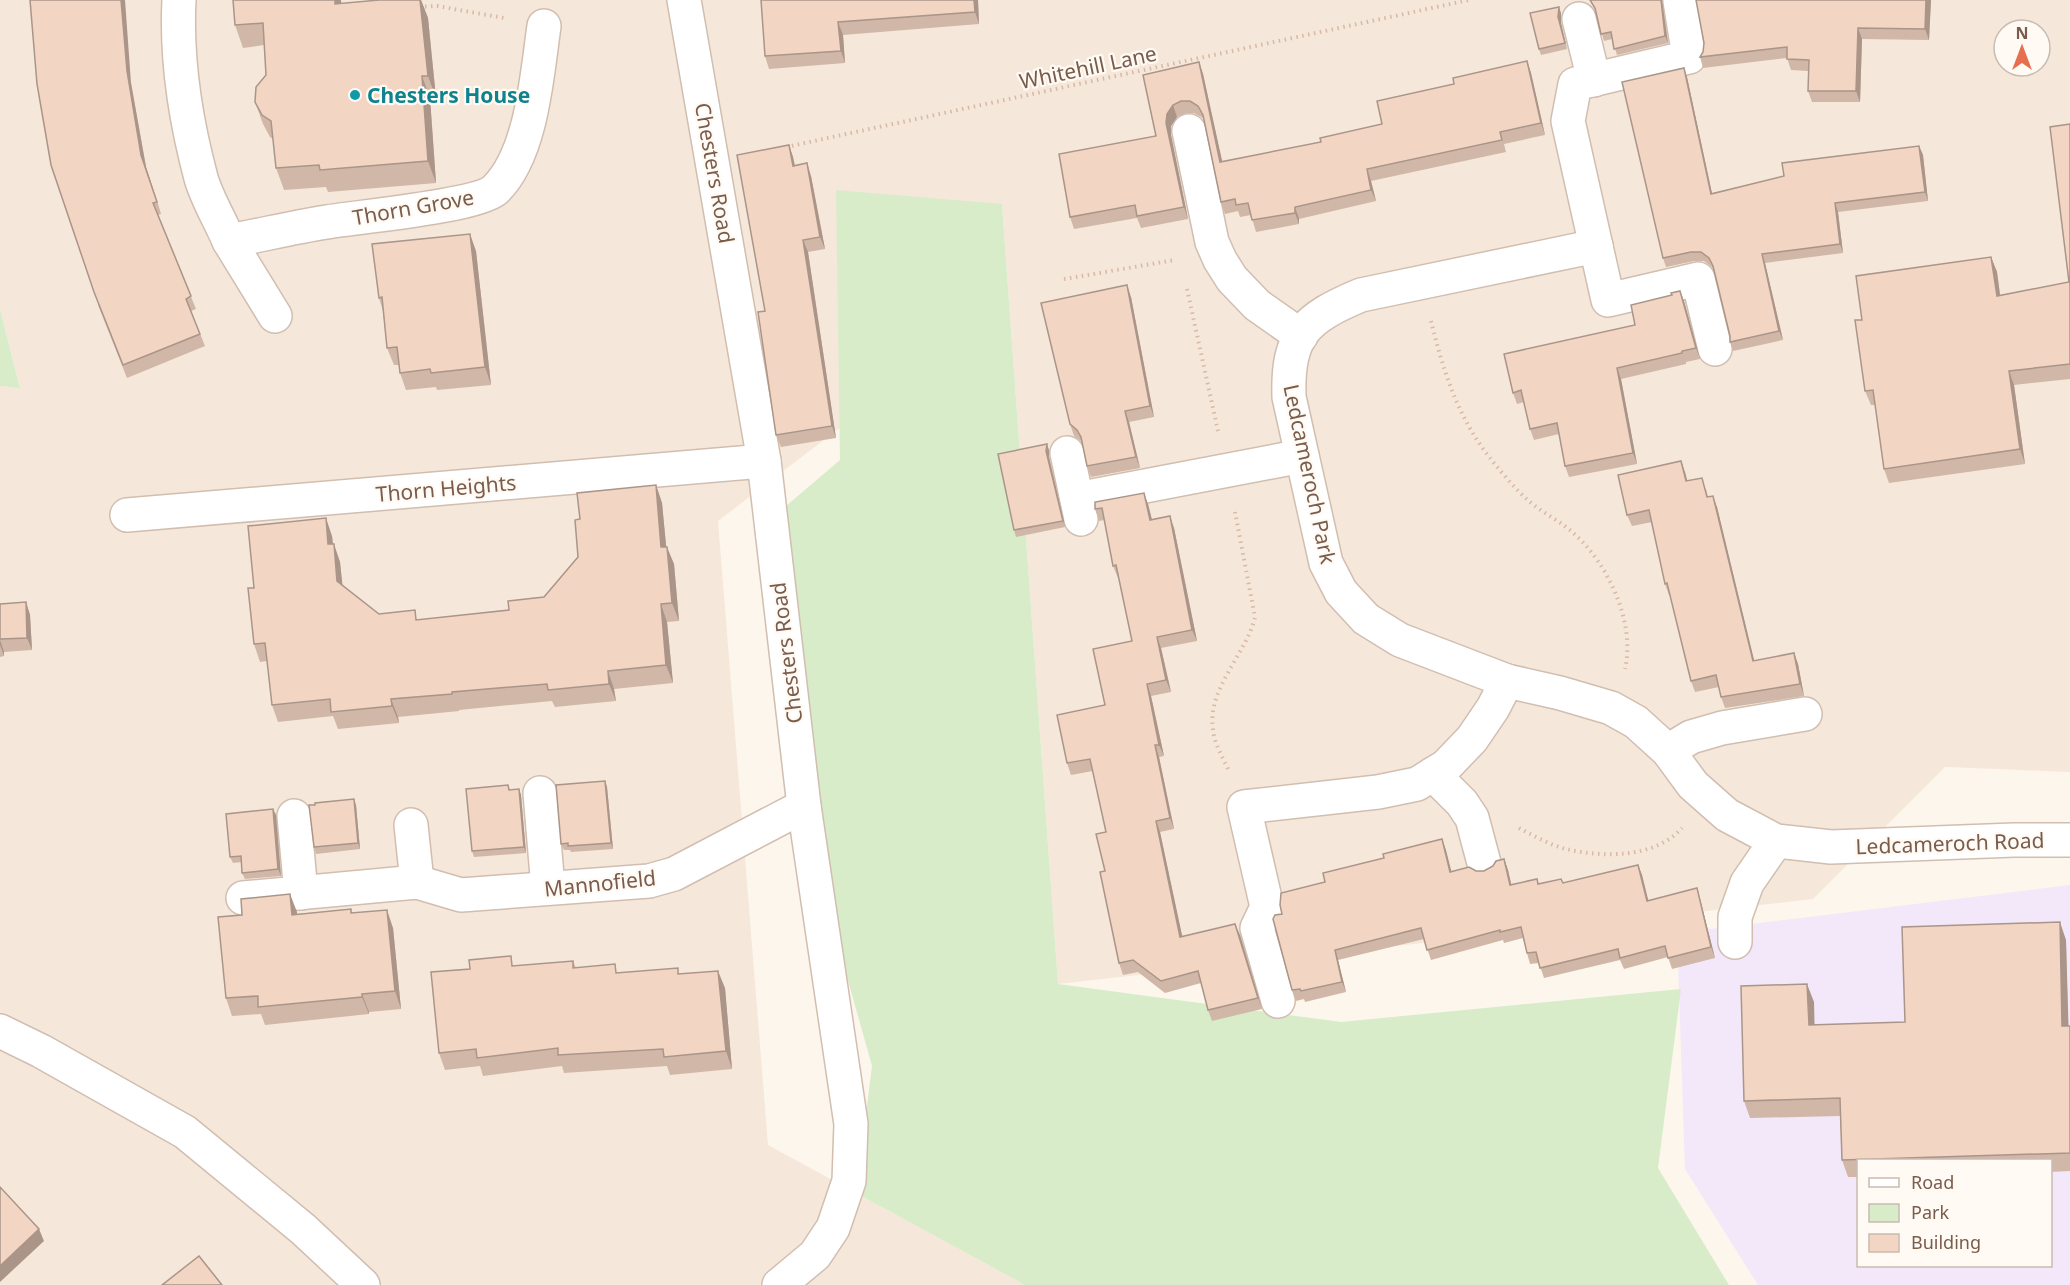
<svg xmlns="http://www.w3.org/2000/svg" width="2070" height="1285" viewBox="0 0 2070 1285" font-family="'Noto Sans',sans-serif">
	<rect width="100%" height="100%" fill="#fdf6ec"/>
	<path fill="#f5e8da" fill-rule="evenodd" d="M0 0H2070V772L1945 767 1813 899 1058 984 1002 204 841 427 718 521 768 1145 1025 1285H0V386L20 387 0 309ZM2004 30H2040V66H2004Z"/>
	<path fill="#f3e8fa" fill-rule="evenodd" d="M2070 885V1285H1758L1685 1169 1677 933ZM1858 1160H2050V1266H1858Z"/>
	<g fill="#d8ecc9">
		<polygon points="836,190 1002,204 1058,984 1341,1022 1681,989 1658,1168 1729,1285 1025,1285 856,1193 872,1066 817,870 772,518 840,460"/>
		<polygon points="0,309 20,388 0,386"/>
	</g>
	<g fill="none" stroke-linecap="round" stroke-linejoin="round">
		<g stroke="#d1beb0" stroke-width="36">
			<g id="minor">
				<path d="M179 0C176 58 186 122 201 178 207 199 220 220 229 241 262 235 294 227 327 222 357 217 479 206 496 189 532 153 537 75 544 26"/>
				<polyline points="684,0 764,461 804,806 851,1124 849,1181 833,1228 815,1255 779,1285"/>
				<polyline points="1680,1 1689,57 1575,84 1568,121 1608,300 1698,279 1715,349"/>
				<polyline points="1579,19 1594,80"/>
				<polyline points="1189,131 1212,242 1220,260 1232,279 1257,305 1301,336"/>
				<polyline points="229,241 275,316"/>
				<path d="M1596 246 1361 295C1306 318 1287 334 1289 397L1326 563 1341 592 1366 619 1400 640 1507 681 1560 693 1611 708 1636 722 1668 751 1693 785 1727 815 1776 841 1831 847 2014 840H2070"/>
				<polyline points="1067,453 1081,519"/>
				<polyline points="1077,499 1302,456"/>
				<polyline points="127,515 764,461"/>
				<polyline points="1668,751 1691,737 1722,728 1805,714"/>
				<polyline points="1433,774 1462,803 1472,818 1484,863"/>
				<polyline points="540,793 548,888"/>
				<polyline points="294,816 301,893"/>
				<polyline points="411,825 417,882"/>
				<polyline points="243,898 417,882 461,895 649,881 674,874 804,806"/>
				<polyline points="1735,942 1735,917 1747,883 1776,841"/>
				<polyline points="1278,1001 1257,928 1267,907 1244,807 1378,792 1417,784 1446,766 1472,739 1493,708 1507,681"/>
				<polyline points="0,1031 41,1051 185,1132 303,1229 363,1285"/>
			</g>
		</g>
		<g stroke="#d9b8a5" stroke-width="4" stroke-dasharray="1.5 4.5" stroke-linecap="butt">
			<polyline points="419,7 437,6 504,18"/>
			<polyline points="786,147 1469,0"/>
			<polyline points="1064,279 1175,260"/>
			<polyline points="1187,289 1218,431"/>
			<path d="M1431 321C1443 370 1458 418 1490 458 1502 473 1516 490 1530 502 1543 513 1558 520 1571 531 1607 561 1636 622 1625 669"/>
			<path d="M1228 769C1222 756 1214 743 1213 729 1207 688 1246 655 1255 617L1235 512"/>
			<path d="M1519 828C1534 836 1550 845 1566 849 1604 858 1655 858 1682 828"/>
		</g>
		<use href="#minor" stroke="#fff" stroke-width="33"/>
	</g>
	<g fill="#d1b7a8">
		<polygon points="341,0 341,4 379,0 421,0 428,18 436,98 430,98 436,183 328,192 326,187 284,190 276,168 273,139 270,137 263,124 255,102 266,75 264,45 243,48 235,25"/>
		<polygon points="761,0 978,0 979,24 843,35 845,63 769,69 765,56"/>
		<polygon points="1590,0 1662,0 1668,43 1617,55 1612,39 1604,41 1596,12"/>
		<polygon points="1931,0 1929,40 1862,39 1860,102 1812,102 1808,91 1808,71 1791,70 1787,58 1703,68 1700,57"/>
		<polygon points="1561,13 1561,23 1567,49 1541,55 1539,49"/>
		<polygon points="1527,61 1531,73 1545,135 1504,144 1506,152 1371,181 1376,201 1299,219 1299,224 1256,232 1251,215 1240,217 1238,211 1225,214 1221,202 1204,122 1203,118 1194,113 1186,113 1177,117 1171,126 1171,135 1188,219 1141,228 1137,218 1074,229 1070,217 1156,136 1143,75 1199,62 1203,74 1222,162 1321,142 1382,124 1454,84"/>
		<polygon points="1687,77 1712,193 1919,146 1923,155 1928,201 1838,212 1843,253 1765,263 1783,340 1733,351 1730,342 1730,336 1714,271 1712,267 1704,261 1694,261 1666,267 1663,258"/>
		<polygon points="131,83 146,167 161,214 158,215 196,309 191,311 205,346 127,378 98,305"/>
		<polygon points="2070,124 2070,379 2014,385 2025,464 1889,483 1884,469 1875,405 1871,405 1865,391 1862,320 1991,257 1997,272 2000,295 2069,282"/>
		<polygon points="789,145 793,157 795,165 811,176 825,249 808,252 836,438 781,447 776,435 765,311"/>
		<polygon points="476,251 491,385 437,390 436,387 406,390 400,373 399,365 394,365 387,348 383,311 379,298"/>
		<polygon points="1131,297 1154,417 1129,422 1140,468 1091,477 1087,466 1082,443 1081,441 1074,436 1070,424"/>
		<polygon points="1684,301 1700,359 1686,362 1686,364 1621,379 1637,464 1569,477 1565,466 1559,434 1534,440 1530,429 1524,402 1517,404 1513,393 1635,325"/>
		<polygon points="1049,450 1049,457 1065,527 1016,537 1014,530"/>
		<polygon points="1685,472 1687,480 1706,489 1708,497 1717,507 1754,661 1794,653 1798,664 1804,696 1725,708 1721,697 1719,687 1695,692 1691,681 1670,595 1669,595 1665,584 1652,522 1632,526 1627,515"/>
		<polygon points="656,485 662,503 666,547 674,564 679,621 667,622 673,683 614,689 616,701 555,707 552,701 459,710 459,711 398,717 399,723 338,729 333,716 278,722 272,705 267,661 260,662 254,644 254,588 332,536 333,544 340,562 342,585 379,614 418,620 509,610 544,597 578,557 580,519"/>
		<polygon points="1095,502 1148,504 1152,520 1174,528 1197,641 1161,648 1171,692 1151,696 1164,756 1159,757 1174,829 1160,832 1182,937 1240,935 1262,1009 1212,1021 1208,1010 1201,983 1165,993 1138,972 1123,975 1119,963 1105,871 1106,832 1093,771 1071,775 1067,763 1105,705 1132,641 1119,577 1118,578 1113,566 1104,520 1099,521 1095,509"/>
		<polygon points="26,602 30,615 32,650 4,652 4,656 0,657 0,604"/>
		<polygon points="605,781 607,787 613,849 571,852 570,850 564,850 561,844"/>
		<polygon points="508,785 510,790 519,789 521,795 526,853 474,857 472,851"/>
		<polygon points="356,805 360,849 316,854 314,847"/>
		<polygon points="273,809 276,815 281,876 245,879 242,873 242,862 233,863 230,857"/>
		<polygon points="1442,839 1451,871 1484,871 1504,859 1508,870 1511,885 1537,879 1539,884 1563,883 1638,865 1642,875 1648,901 1697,888 1700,899 1715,958 1672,969 1668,957 1624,969 1620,960 1544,978 1539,963 1530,964 1527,953 1523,938 1504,943 1503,940 1431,960 1424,939 1338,960 1346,992 1305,1002 1304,999 1296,1001 1292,990 1282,914 1325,882 1384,858"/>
		<polygon points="351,909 352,913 393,928 401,1009 369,1012 369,1014 265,1025 261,1014 232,1016 226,998 297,912 297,914"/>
		<polygon points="2066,940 2068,1026 2070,1026 2070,1171 2050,1172 2050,1161 1858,1161 1858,1177 1848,1177 1842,1160 1840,1116 1750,1118 1744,1101 1814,1002 1814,1025 1905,1022"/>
		<polygon points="573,961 576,968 619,973 680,974 725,988 732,1069 670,1075 667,1066 564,1073 562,1066 483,1076 480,1066 445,1070 439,1053 515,966"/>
	</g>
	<g fill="#aa9588">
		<polygon points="121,0 125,0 131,83 146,167 161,214 141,155 127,71"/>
		<polygon points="335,0 341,0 343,26 335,4"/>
		<polygon points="420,0 421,0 428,18 436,98 428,76"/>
		<polygon points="974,0 978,0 979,24 975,12"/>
		<polygon points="1661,0 1662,0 1668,43 1665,36"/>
		<polygon points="1926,0 1931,0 1929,40 1925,29"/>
		<polygon points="1559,7 1561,13 1561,23 1567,49 1558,17"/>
		<polygon points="838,22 843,35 845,63 841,51"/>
		<polygon points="1858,28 1862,39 1860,102 1856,91"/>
		<polygon points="1527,61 1531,73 1545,135 1541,123"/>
		<polygon points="1199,62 1203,74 1225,174 1220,162"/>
		<polygon points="1684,68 1687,77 1714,203 1711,194"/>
		<polygon points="422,76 430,98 436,183 428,161"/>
		<polygon points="1173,105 1177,117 1171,126 1171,135 1188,219 1184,207 1166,123 1167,114"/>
		<polygon points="789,145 793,157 797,178 793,166"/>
		<polygon points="1919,146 1923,155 1928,201 1925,192"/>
		<polygon points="807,163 811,176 825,249 820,237"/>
		<polygon points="1367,169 1371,181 1376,201 1371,190"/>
		<polygon points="1835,203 1838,212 1843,253 1840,244"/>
		<polygon points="1295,207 1299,219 1299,224 1295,213"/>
		<polygon points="470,234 476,251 491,385 485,367"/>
		<polygon points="803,240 808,252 836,438 832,426"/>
		<polygon points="1762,254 1765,263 1783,340 1779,331"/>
		<polygon points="1991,257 1997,272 2002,310 1997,296"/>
		<polygon points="1127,285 1131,297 1154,417 1150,406"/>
		<polygon points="1680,291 1684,301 1700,359 1696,348"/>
		<polygon points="1617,368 1621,379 1637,464 1633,453"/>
		<polygon points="2009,371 2014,385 2025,464 2020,449"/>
		<polygon points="1125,411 1129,422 1140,468 1136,457"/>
		<polygon points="1047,444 1049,450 1049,457 1065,527 1063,521 1046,451"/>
		<polygon points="1681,461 1685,472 1690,492 1686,481"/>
		<polygon points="656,485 662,503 668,565 661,547"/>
		<polygon points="1144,493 1148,504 1155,532 1150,520"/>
		<polygon points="1713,496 1717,507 1757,672 1753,661"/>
		<polygon points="1170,516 1174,528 1197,641 1192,630"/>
		<polygon points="326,518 332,536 335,562 328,544"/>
		<polygon points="334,544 340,562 344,599 337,581"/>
		<polygon points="667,547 674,564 679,621 672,603"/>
		<polygon points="26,602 30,615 32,650 27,638"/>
		<polygon points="661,604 667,622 673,683 666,665"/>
		<polygon points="1157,637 1161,648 1171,692 1166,680"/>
		<polygon points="0,640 4,652 4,656 0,645"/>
		<polygon points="1794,653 1798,664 1804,696 1800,684"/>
		<polygon points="608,671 614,689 616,701 609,684"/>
		<polygon points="1147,684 1151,696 1164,756 1159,745"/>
		<polygon points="391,699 398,717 399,723 392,706"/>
		<polygon points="1155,745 1159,757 1174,829 1170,818"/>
		<polygon points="605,781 607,787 613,849 611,843"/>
		<polygon points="519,789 521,795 526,853 524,847"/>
		<polygon points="354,799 356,805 360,849 358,843"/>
		<polygon points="273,809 276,815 281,876 278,869"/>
		<polygon points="1156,821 1160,832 1185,949 1180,937"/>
		<polygon points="1442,839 1446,850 1454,882 1450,872"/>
		<polygon points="1504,859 1508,870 1514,896 1510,885"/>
		<polygon points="1638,865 1642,875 1651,911 1647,901"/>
		<polygon points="1697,888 1700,899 1715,958 1711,947"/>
		<polygon points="290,894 297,912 298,932 292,915"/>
		<polygon points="387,910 393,928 401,1009 395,991"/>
		<polygon points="2060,922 2066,940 2069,1043 2062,1026"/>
		<polygon points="1235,924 1240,935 1262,1009 1258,998"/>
		<polygon points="1335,950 1338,960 1346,992 1342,982"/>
		<polygon points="718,971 725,988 732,1069 726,1051"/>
		<polygon points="1807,984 1814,1002 1815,1043 1809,1025"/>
		<polygon points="362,994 369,1012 369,1014 362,997"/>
		<polygon points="39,1229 44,1241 0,1282 0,1266"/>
	</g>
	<g fill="#f3d5c3" stroke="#aa9588" stroke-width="1.5">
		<polygon points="30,0 121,0 127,71 141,155 157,202 153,203 191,296 186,299 200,334 123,365 94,292 51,165 37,84"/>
		<polygon points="233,0 335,0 335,4 379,0 420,0 428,76 422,76 428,161 320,170 319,165 276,168 271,121 262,115 255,102 256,87 266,75 263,23 235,25"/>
		<polygon points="761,0 974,0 975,12 838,22 841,51 765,56"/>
		<polygon points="1590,0 1661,0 1665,36 1614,49 1611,32 1601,34 1595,8"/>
		<polygon points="1696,0 1926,0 1925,29 1858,28 1856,91 1808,91 1809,60 1787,59 1787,47 1700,57 1703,52 1704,43"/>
		<polygon points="1559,7 1558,17 1565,43 1539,49 1530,13"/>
		<polygon points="1527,61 1541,123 1500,132 1502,140 1367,169 1371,190 1295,207 1295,213 1252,220 1248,203 1236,205 1235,199 1221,202 1203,115 1198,106 1190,101 1181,101 1173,105 1167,114 1166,123 1184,207 1137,216 1135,205 1070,217 1059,154 1156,136 1143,75 1199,62 1220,162 1321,142 1320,138 1382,124 1377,101 1454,84 1453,78"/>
		<polygon points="1684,68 1711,194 1784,176 1782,163 1919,146 1925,192 1835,203 1840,244 1762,254 1779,331 1730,342 1730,336 1713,266 1709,258 1701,252 1691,252 1663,258 1622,82"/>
		<polygon points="2070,124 2070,364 2009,371 2020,449 1884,469 1873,390 1865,391 1855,320 1862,320 1856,276 1991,257 1997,296 2069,282 2050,127"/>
		<polygon points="789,145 793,166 807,163 820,237 803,240 832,426 776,435 758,312 765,311 737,155"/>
		<polygon points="470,234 485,367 431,373 430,369 400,373 397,347 387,348 382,297 379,298 372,244"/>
		<polygon points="1127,285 1150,406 1125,411 1136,457 1087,466 1081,437 1077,430 1070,424 1041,303"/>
		<polygon points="1680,291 1696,348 1682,351 1682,353 1617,368 1633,453 1565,466 1557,423 1530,429 1521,390 1513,393 1504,354 1635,325 1631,305 1672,295 1671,293"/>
		<polygon points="1047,444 1046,451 1063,521 1014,530 998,454"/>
		<polygon points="1681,461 1686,481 1702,478 1707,497 1713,496 1753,661 1794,653 1800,684 1721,697 1716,675 1691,681 1667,583 1665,584 1649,510 1627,515 1618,475"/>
		<polygon points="656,485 661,547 667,547 672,603 661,604 666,665 608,671 609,684 548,690 547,684 452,692 452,694 391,699 392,706 331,712 330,699 272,705 265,643 254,644 248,588 254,588 248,526 326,518 328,544 334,544 337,581 379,614 415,610 416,620 509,610 508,601 544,597 578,557 575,520 580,519 577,493"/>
		<polygon points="1144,493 1150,520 1170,516 1192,630 1157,637 1166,680 1147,684 1159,745 1155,745 1170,818 1156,821 1180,937 1235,924 1258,998 1208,1010 1198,971 1161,981 1133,960 1119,963 1100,872 1105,871 1096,834 1106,832 1090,759 1067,763 1057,715 1105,705 1093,649 1132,641 1116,565 1113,566 1102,508 1095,509 1095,502"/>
		<polygon points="26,602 27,638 0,639 0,604"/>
		<polygon points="605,781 611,843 568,846 568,843 561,844 556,785"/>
		<polygon points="508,785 509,790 519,789 524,847 472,851 466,789"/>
		<polygon points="354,799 358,843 314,847 309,805 315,805 315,803"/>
		<polygon points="273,809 278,869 242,873 241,856 230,857 226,814"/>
		<polygon points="1442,839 1450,872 1469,867 1476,871 1484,871 1493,866 1496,861 1504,859 1510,885 1537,879 1538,884 1561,879 1563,883 1638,865 1647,901 1697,888 1711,947 1668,958 1665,946 1620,958 1618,949 1540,968 1536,952 1527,953 1521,927 1500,932 1500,930 1427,950 1421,928 1335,950 1342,982 1301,991 1300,989 1292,990 1273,919 1275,915 1282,914 1280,905 1281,893 1325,882 1323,873 1384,858 1383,854"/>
		<polygon points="290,894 292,915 351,909 351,913 387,910 395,991 362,994 362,997 258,1007 258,996 226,998 218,917 242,915 241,899"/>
		<polygon points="2060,922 2062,1026 2070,1026 2070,1153 1842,1160 1840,1098 1744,1101 1741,986 1807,984 1809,1025 1905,1022 1902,927"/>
		<polygon points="511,956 512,966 573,961 573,968 615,964 616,973 678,968 678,974 718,971 726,1051 664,1057 663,1049 558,1055 558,1048 477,1058 476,1049 439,1053 431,972 470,969 469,960"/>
		<polygon points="0,1187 39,1229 0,1266"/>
		<polygon points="199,1256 222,1285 162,1285"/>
	</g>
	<circle fill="#0f9aa8" stroke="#fffaf3" stroke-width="2" cx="355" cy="95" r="6"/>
	<g text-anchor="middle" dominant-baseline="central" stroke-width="4.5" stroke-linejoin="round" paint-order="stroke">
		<g font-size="21" fill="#7a5c4d" stroke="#fffaf3">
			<text transform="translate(1088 67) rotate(-12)">Whitehill Lane</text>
			<text transform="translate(715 173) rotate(80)">Chesters Road</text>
			<text transform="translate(413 207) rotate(-10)">Thorn Grove</text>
			<text transform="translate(1310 474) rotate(78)">Ledcameroch Park</text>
			<text transform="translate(446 488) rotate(-5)">Thorn Heights</text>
			<text transform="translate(786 653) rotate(-97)">Chesters Road</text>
			<text transform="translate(1950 843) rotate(-2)">Ledcameroch Road</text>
			<text transform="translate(600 883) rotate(-6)">Mannofield</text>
		</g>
		<g font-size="21" font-weight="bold" fill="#0d838f" stroke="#fffaf3" text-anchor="start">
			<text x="367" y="95">Chesters House</text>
		</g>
	</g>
	<rect x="1857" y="1159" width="195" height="108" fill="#fffaf3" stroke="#cabbb1" stroke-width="1.5"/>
	<rect x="1869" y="1178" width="30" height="9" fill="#ffffff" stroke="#cabbb1" stroke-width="1.5"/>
	<text x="1911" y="1189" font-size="18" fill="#7a5c4d">Road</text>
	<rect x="1869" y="1204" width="30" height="18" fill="#d8ecc9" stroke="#cabbb1" stroke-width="1.5"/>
	<text x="1911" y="1219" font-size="18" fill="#7a5c4d">Park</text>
	<rect x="1869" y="1234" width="30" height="18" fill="#f3d5c3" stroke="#cabbb1" stroke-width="1.5"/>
	<text x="1911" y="1249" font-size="18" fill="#7a5c4d">Building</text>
	<g transform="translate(2022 48)"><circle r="28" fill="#fffaf3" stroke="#cabbb1" stroke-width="1.5"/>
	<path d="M0-4.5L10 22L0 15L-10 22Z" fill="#e76f51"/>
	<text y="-9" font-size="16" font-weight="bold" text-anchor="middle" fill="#7a5c4d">N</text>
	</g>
</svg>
